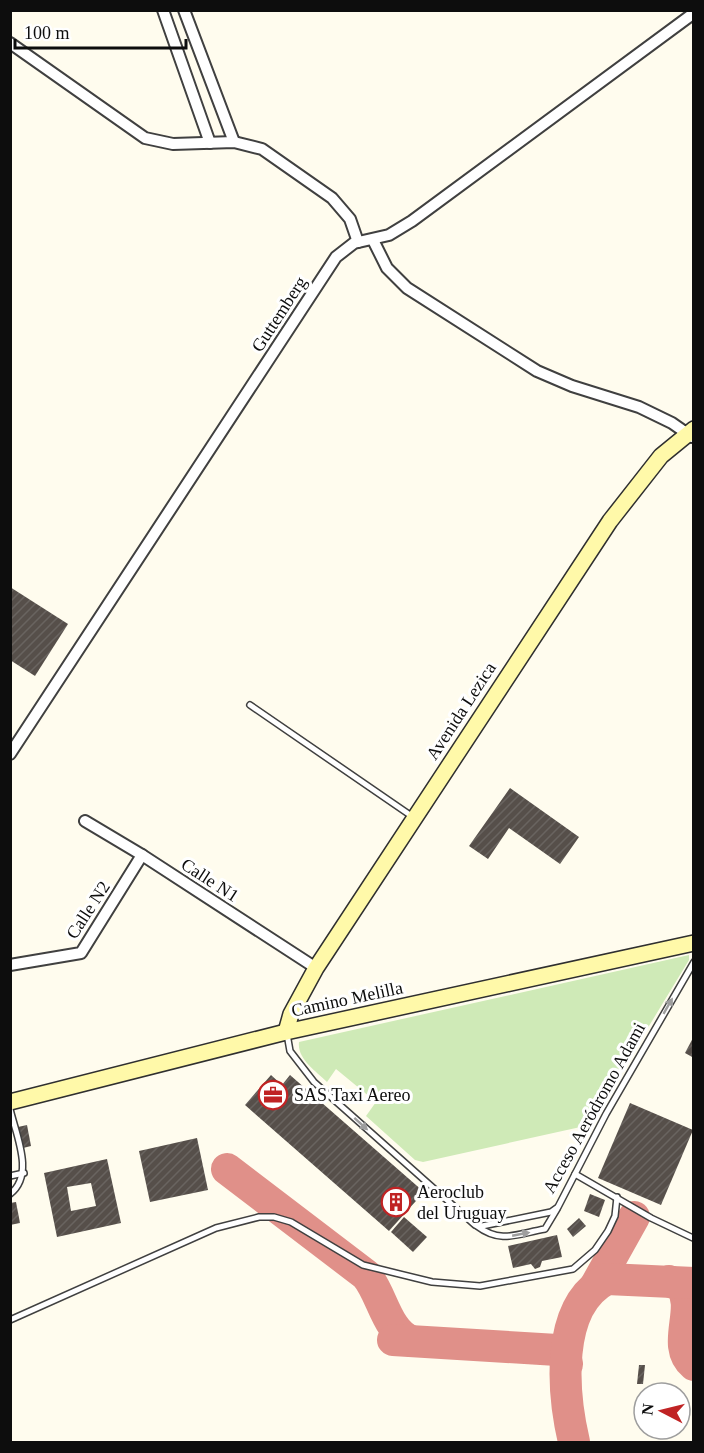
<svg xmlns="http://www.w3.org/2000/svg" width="704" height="1453" viewBox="0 0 704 1453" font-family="Georgia,serif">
	<defs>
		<pattern id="building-hatch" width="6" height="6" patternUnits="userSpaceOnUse" patternTransform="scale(1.5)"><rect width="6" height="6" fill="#564f4a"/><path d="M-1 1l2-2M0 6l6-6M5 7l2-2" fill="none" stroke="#696460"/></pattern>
	</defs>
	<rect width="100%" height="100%" fill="#fffcee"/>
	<path fill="#cfeab7" d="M689 955V960L592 1120 585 1126 423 1162 415 1160 366 1116 376 1102 336 1069 327 1082C316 1071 297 1059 299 1042Z"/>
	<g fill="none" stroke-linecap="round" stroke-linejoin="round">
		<g stroke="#e09089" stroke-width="32">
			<path d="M227 1169 366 1275C382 1293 386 1331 411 1341"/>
			<path d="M669 1281 681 1286C698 1309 670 1345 694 1365"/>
			<polyline points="596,1285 634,1217"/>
			<polyline points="393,1340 557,1350 565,1355 567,1364"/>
			<path d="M574 1442C563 1395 554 1306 607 1279L694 1283"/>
		</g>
	</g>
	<g fill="url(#building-hatch)" fill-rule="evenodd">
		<polygon points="10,587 68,624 35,676 10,660"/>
		<polygon points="510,788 579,837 560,864 509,828 488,859 469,846"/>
		<polygon points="694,1036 694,1058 685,1053"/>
		<polygon points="271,1075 282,1085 290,1075 424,1192 389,1231 245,1105"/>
		<polygon points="630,1103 693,1130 661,1205 598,1178"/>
		<polygon points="27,1125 31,1146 23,1148 18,1127"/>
		<polygon points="197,1138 208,1190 150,1202 139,1151"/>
		<path d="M107 1159 121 1223 57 1237 44 1173ZM91 1183 96 1206 71 1211 67 1187Z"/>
		<polygon points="590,1194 605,1200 599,1217 584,1211"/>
		<polygon points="16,1202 20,1223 10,1225 10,1203"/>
		<polygon points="404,1217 427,1237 413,1252 391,1232"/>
		<polygon points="579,1218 586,1226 573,1237 567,1229"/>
		<polygon points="557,1235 562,1257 542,1261 540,1267 535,1269 531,1264 513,1268 508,1246"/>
		<polygon points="639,1365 645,1365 643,1384 637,1384"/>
	</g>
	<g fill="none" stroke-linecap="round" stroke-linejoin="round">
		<g stroke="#404040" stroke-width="8">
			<g id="lane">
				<polyline points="250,705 413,817"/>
				<polyline points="287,1034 290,1051 314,1082 475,1225 482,1226 551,1212 558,1207 606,1114 694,962"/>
				<path d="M10 1109C16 1135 35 1175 10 1194"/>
				<polyline points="575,1174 651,1218 693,1238"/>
				<polyline points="10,1176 24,1173"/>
				<path d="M477 1226C501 1244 517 1234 545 1229L557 1209"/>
				<polyline points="10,1320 216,1228 259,1217 274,1217 291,1222 363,1265 432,1282 480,1286 573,1269 595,1250 608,1231 615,1216 617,1197"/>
			</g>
		</g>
		<g stroke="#404040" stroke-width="14">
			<g id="street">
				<polyline points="163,10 210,143"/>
				<polyline points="184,10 234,142"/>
				<polyline points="10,43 145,138 173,144 234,142 262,149 332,198 350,219 358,242"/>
				<polyline points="373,240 387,268 407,288 537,371 572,386 639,407 672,423 692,437"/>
				<polyline points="10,754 336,257 354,243 389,235 412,221 694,13"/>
				<polyline points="85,821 142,855 316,968"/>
				<polyline points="10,965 81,953 142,855"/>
			</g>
		</g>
		<g stroke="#2f2f2f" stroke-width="18">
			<g id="secondary">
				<polyline points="286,1032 291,1014 316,968 610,521 661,456 694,429"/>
				<polyline points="10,1102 286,1032 694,943"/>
			</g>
		</g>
		<use href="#lane" stroke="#fff" stroke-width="5"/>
		<use href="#street" stroke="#fff" stroke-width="10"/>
		<use href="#secondary" stroke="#fff9a9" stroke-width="15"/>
	</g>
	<defs><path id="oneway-solid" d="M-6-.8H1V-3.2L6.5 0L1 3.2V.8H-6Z" transform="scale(1.5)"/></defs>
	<g fill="#9e9e9e">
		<use href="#oneway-solid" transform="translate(668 1006) rotate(-60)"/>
		<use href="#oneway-solid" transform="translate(361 1124) rotate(42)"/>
		<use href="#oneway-solid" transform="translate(521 1234) rotate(-11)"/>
	</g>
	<defs>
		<g id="office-ring" transform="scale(1.5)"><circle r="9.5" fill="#fff" stroke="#c02324" stroke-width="1.5"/><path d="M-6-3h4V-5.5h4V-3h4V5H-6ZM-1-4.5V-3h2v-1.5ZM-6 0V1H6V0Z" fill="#c02324"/></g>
		<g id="building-ring" transform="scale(1.5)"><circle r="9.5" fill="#fff" stroke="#c02324" stroke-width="1.5"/><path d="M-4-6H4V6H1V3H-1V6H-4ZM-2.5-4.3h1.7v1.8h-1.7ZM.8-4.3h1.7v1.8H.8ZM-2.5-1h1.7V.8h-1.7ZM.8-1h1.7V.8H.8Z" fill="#c02324"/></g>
	</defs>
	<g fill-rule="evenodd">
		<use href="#office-ring" x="273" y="1095"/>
		<use href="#building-ring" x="396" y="1202"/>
	</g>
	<g text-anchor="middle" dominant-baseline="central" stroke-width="6" stroke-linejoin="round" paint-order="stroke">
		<g font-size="18" fill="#0d0d0d" stroke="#fff">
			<text transform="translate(279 314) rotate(-57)">Guttemberg</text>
			<text transform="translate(461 711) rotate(-57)">Avenida Lezica</text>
			<text transform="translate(210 880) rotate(33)">Calle N1</text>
			<text transform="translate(88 910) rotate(-57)">Calle N2</text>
			<text transform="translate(347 999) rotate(-12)">Camino Melilla</text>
			<text transform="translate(594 1108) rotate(-61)">Acceso Aeródromo Adami</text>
		</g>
		<g font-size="18" fill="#0d0d0d" stroke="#fff" text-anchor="start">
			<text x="294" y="1095">SAS Taxi Aereo</text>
			<text x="417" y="1192">Aeroclub<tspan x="417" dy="21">del Uruguay</tspan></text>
		</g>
	</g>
	<rect width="704" height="1453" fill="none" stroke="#0d0d0d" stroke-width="24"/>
	<g transform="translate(662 1411) rotate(277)"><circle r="28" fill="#ffffff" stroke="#9e9e9e" stroke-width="1.5"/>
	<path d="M0-4.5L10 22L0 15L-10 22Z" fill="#c02324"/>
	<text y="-9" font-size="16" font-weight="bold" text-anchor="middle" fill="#0d0d0d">N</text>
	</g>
	<path d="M15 39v9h171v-9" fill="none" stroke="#0d0d0d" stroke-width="3"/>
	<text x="24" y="39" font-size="18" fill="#0d0d0d" stroke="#ffffff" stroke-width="4.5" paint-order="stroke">100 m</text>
</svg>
